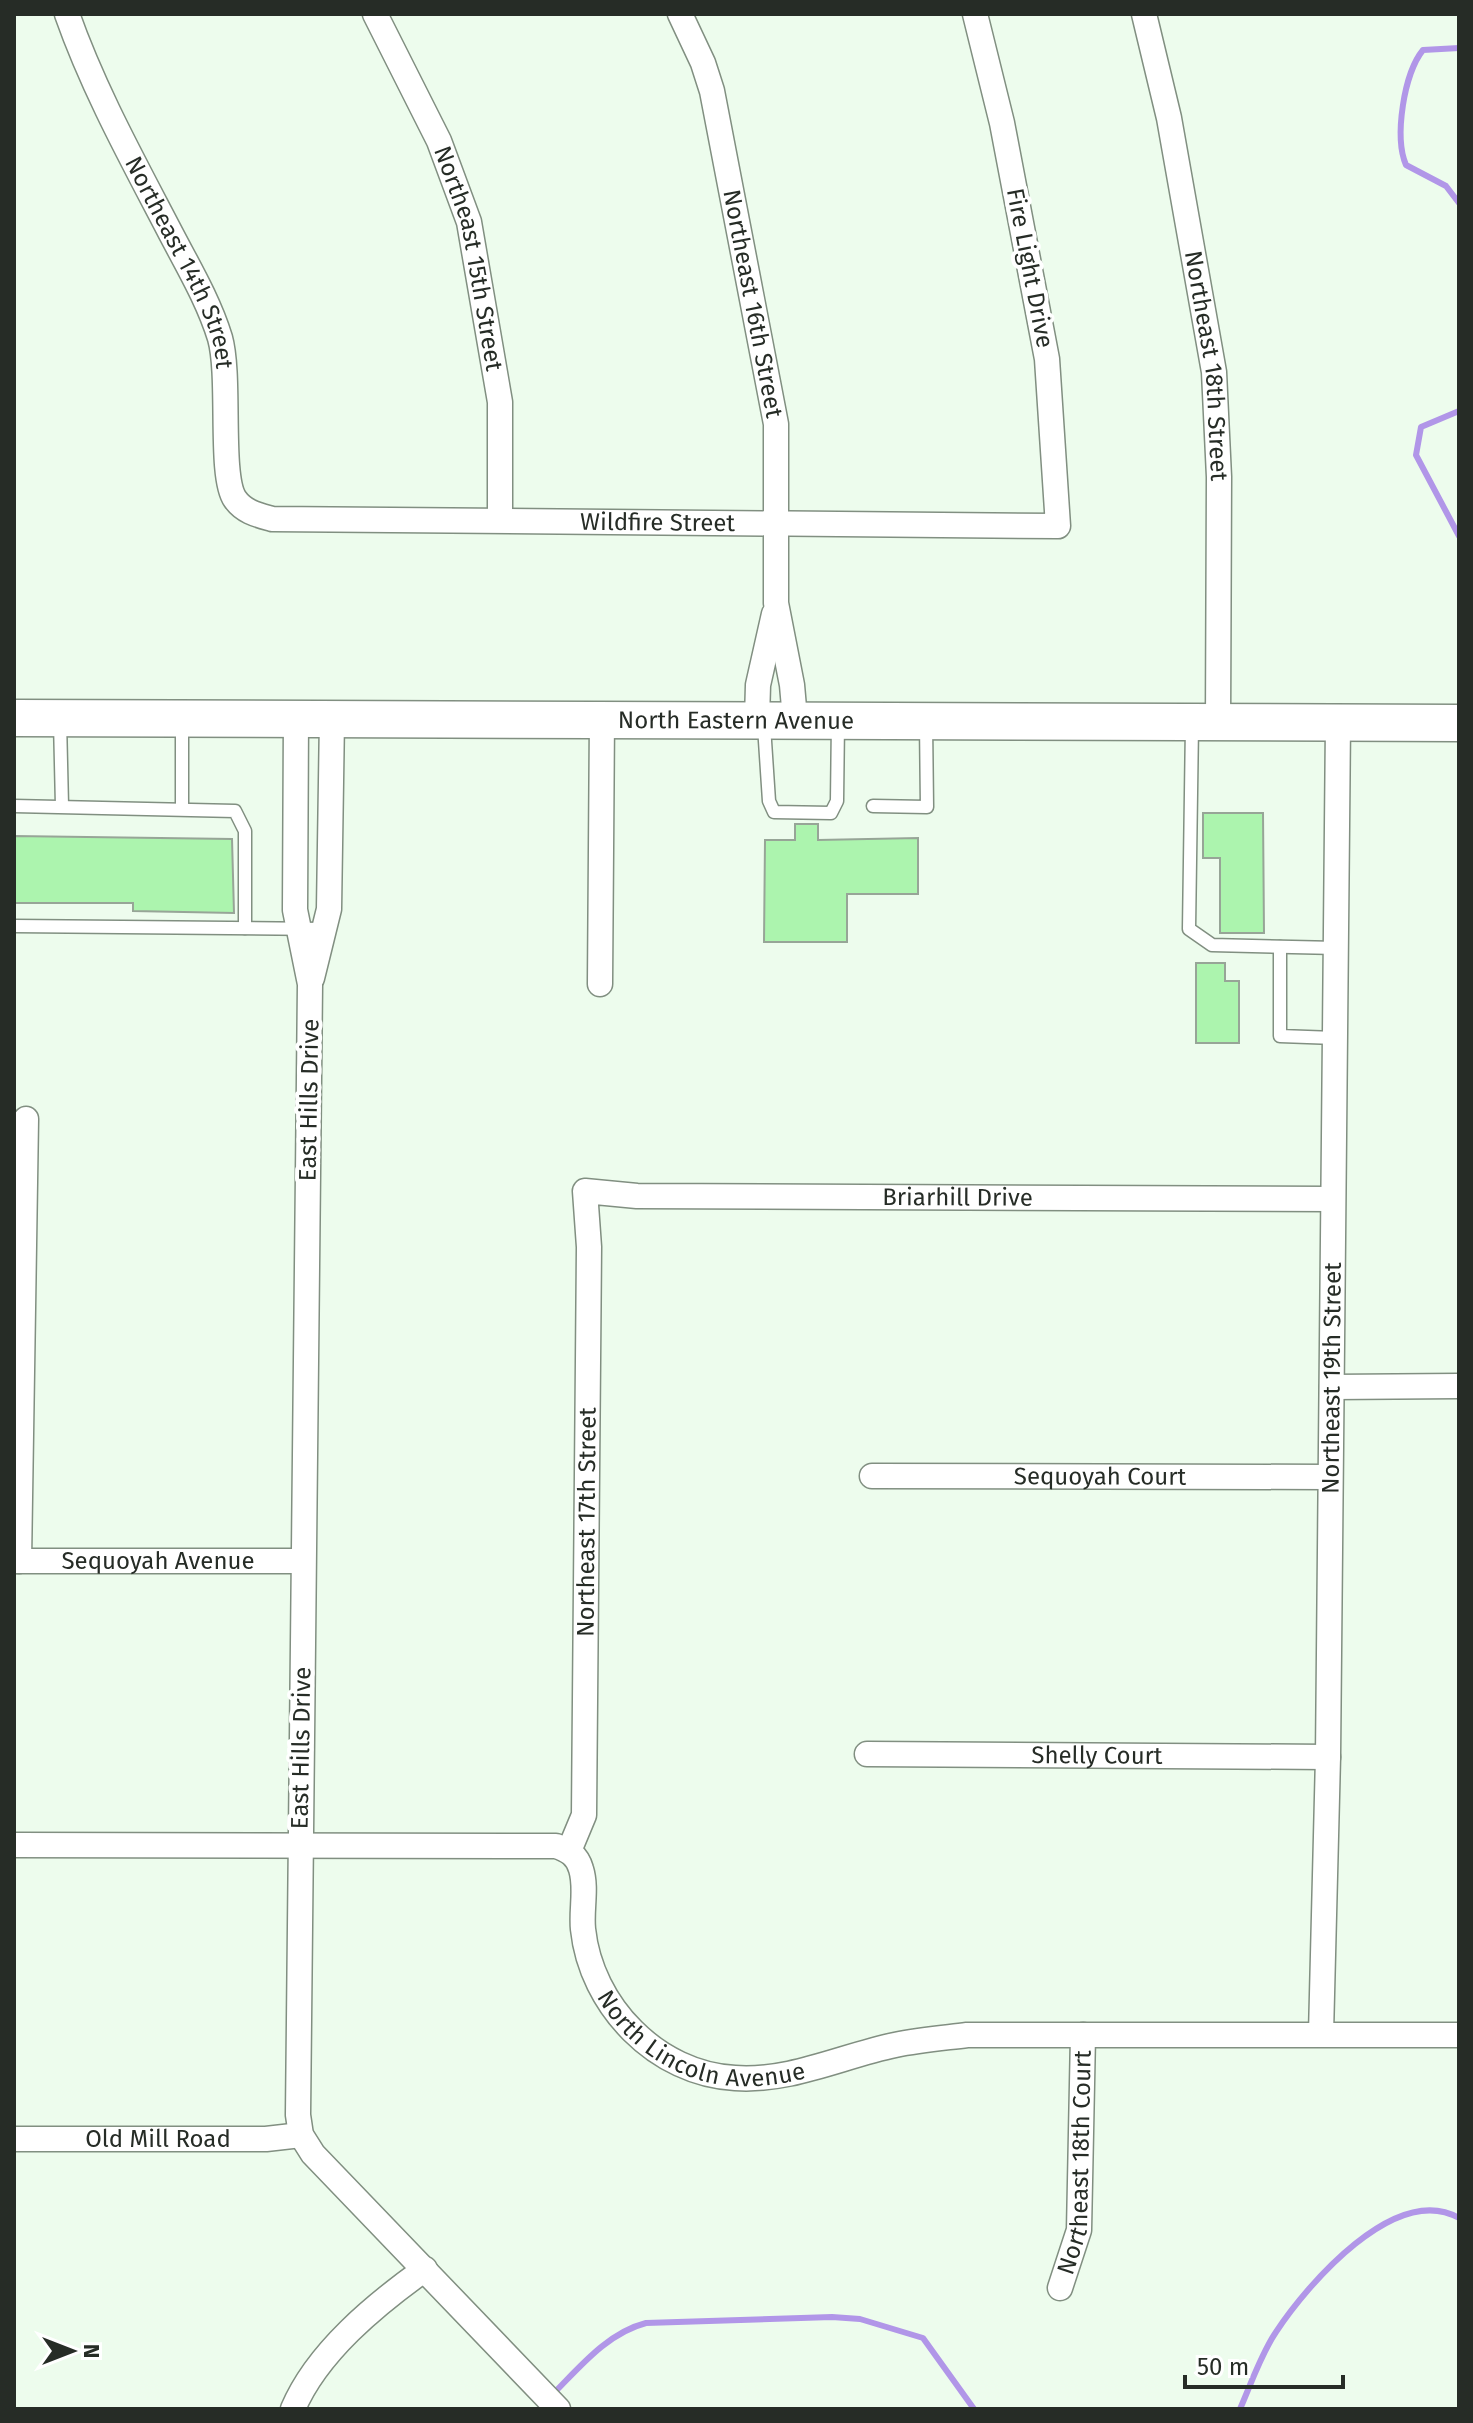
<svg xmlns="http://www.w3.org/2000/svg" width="1473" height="2423" viewBox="0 0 1473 2423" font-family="'Fira Sans',sans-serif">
	<rect width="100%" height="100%" fill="#edfced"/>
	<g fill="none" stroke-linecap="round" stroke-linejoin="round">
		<g stroke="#b196e8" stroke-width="6">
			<path d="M1459 48 1423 50C1404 73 1394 137 1406 165L1446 186 1459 203"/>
			<polyline points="1459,411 1421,427 1416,455 1459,536"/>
			<path d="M552 2395C579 2368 607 2333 646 2323L832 2317 860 2319 923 2338 974 2409"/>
			<path d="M1240 2409C1251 2384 1261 2354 1276 2332 1307 2285 1395 2182 1459 2218"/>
		</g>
	</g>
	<g fill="#acf4ae" stroke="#97a597" stroke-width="2">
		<polygon points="1203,813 1263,813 1264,933 1220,933 1220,858 1203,858"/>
		<polygon points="795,824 818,824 818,840 918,838 918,894 847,894 847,942 764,942 765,840 795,840"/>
		<polygon points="14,836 232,839 234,913 133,911 133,903 14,903"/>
		<polygon points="1196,963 1225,963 1225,981 1239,981 1239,1043 1196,1043"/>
	</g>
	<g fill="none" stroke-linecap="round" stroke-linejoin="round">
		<g stroke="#818f81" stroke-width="15">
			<g id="lane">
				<polyline points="60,721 62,806"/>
				<polyline points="182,721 182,808"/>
				<polyline points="1192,725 1189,929 1212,945 1337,948"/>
				<polyline points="764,726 769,801 774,812 831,813 837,801 838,722"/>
				<polyline points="14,806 235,811 245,831 245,928"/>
				<polyline points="873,806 927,807 926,723"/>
				<polyline points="14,926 324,929"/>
				<polyline points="1280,947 1280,1036 1335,1038"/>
			</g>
		</g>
		<g stroke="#818f81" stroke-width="27">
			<g id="street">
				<path id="s1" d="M67 14C93 88 132 159 168 228 186 263 208 299 220 338 231 377 219 476 235 499 244 512 258 515 272 519L1058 526 1047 359 1002 123 975 14"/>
				<path id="s2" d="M375 14 439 141 469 222 500 402V520"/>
				<path id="s3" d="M680 14 703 63 712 91 776 424V603L792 685 795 719"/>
				<path id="s4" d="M1144 14 1169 118 1214 372 1219 477 1218 723"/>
				<polyline points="296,718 295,910 310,984 298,2115 301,2135 313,2154 558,2409"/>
				<polyline points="757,719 758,685 774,614"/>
				<polyline points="312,978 329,909 332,718"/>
				<polyline points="600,984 602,717"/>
				<polyline points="1332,1387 1459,1386"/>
				<path id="s5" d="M872 1476 1329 1477"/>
				<path id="s6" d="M14 1561H303"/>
				<polyline points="19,1561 26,1119"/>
				<path id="s7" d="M867 1754 1328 1757"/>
				<path id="s8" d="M14 1845 556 1846C568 1850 577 1855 581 1869 587 1888 581 1909 583 1929 591 2006 657 2074 735 2078 790 2082 842 2056 895 2045 919 2040 943 2038 967 2035H1459"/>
				<path id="s9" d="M569 1851 584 1815 589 1247 585 1191 637 1196 1332 1199"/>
				<path id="s10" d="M1321 2034 1328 1757 1338 723"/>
				<path id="s11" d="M14 2139H266L301 2135"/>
				<path id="s12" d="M1060 2288 1079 2230 1083 2035"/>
				<path d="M293 2409C317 2352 376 2304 425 2269"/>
			</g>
		</g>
		<g stroke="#818f81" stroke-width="39">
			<g id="secondary">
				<path id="s13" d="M14 718 1459 723"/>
			</g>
		</g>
		<use href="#lane" stroke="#fff" stroke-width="12"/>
		<use href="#street" stroke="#fff" stroke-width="24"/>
		<use href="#secondary" stroke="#fff" stroke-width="36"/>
	</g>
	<g text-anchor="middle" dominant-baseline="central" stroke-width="8" stroke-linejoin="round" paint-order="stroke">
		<g font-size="24" fill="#262c26" stroke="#fff">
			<text stroke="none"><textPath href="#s2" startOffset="264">Northeast 15th Street</textPath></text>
			<text stroke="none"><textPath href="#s1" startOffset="274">Northeast 14th Street</textPath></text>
			<text transform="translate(1030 268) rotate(79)">Fire Light Drive</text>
			<text stroke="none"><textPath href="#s3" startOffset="300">Northeast 16th Street</textPath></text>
			<text stroke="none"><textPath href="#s4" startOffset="358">Northeast 18th Street</textPath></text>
			<text stroke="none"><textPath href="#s1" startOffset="950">Wildfire Street</textPath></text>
			<text stroke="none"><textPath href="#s13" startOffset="722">North Eastern Avenue</textPath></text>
			<text transform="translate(309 1100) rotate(-89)">East Hills Drive</text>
			<text stroke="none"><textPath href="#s9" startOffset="1036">Briarhill Drive</textPath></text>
			<text stroke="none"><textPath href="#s10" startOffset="656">Northeast 19th Street</textPath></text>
			<text stroke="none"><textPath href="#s5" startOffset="228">Sequoyah Court</textPath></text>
			<text stroke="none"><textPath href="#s9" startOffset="332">Northeast 17th Street</textPath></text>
			<text stroke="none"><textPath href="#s6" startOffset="144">Sequoyah Avenue</textPath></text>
			<text transform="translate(301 1748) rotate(-89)">East Hills Drive</text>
			<text stroke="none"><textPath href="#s7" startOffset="230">Shelly Court</textPath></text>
			<text stroke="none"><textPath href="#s8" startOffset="822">North Lincoln Avenue</textPath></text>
			<text stroke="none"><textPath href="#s11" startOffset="144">Old Mill Road</textPath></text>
			<text stroke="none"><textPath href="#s12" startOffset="128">Northeast 18th Court</textPath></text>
		</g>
	</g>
	<rect width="1473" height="2423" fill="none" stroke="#262c26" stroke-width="32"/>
	<g transform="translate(72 2351) rotate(90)" stroke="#ffffff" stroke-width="6" paint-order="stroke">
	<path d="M0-6L14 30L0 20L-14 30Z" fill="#262c26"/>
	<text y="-12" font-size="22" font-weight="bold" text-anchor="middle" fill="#262c26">N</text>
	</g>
	<path d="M1185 2375v12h158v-12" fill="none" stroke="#262c26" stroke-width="4"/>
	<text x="1197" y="2375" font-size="24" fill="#262c26" stroke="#ffffff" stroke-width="6" paint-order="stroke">50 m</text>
</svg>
